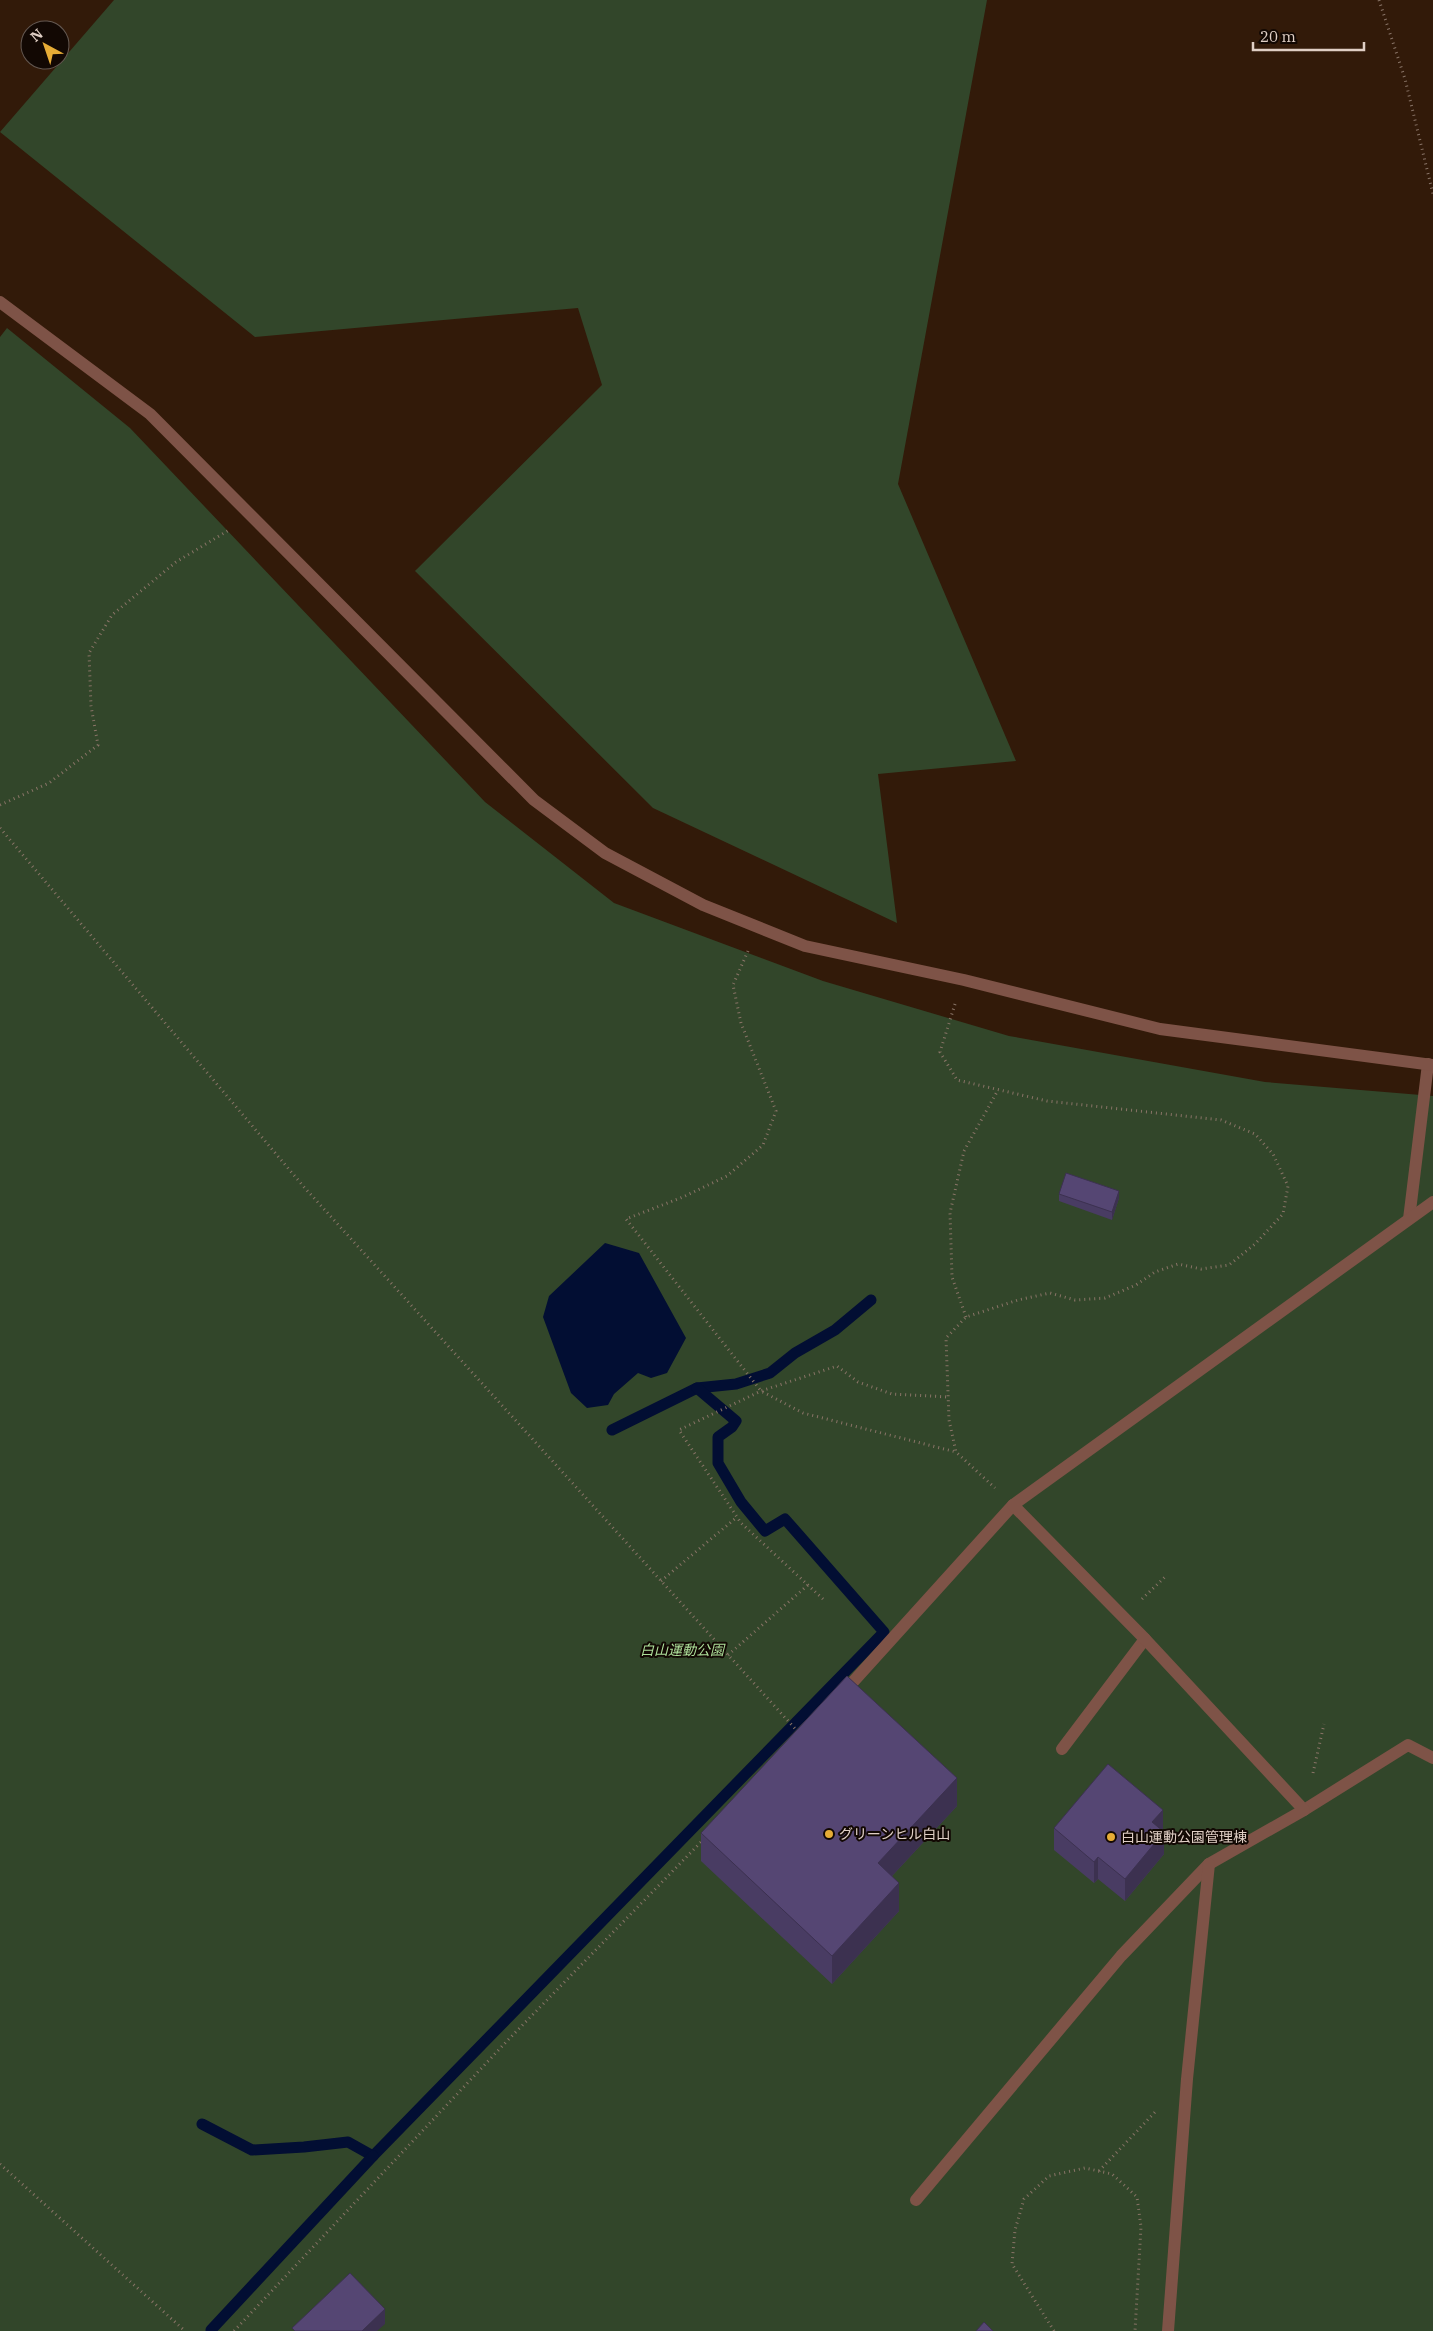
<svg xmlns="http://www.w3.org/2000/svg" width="1433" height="2331" viewBox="0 0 1433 2331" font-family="'IBM Plex Serif','Noto Sans JP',serif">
	<rect width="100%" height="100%" fill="#321a09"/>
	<g fill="#32462a">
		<polygon points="114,0 987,0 898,484 1016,761 878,774 897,923 653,808 415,571 602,385 578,308 255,337 0,132"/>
		<polygon points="7,328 130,428 485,802 614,903 823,981 1009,1036 1265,1082 1433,1096 1433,2331 0,2331 0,337"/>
	</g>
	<polygon fill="#020e33" points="605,1243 639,1253 686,1338 667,1373 651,1378 638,1373 614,1394 608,1405 587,1408 571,1393 543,1317 549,1296"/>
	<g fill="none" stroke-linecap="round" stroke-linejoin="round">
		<g stroke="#020e33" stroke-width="11">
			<polyline points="612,1430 697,1388 736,1384 770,1373 795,1353 835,1330 871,1300"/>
			<polyline points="202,2124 252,2150 304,2147 348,2142 373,2156 884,1632 785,1519 765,1531 741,1502 718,1463 718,1437 732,1427 736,1421 697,1388"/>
			<polyline points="211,2330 373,2156"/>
		</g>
		<g stroke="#897467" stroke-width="3" stroke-dasharray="1 4" stroke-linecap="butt">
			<polyline points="1379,0 1405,79 1433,194"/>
			<polyline points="0,805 49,783 98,745 91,706 89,653 112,615 176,562 229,530"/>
			<polyline points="0,828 304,1187 799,1733"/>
			<polyline points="748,951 733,985 741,1023 776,1111 763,1145 727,1176 683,1197 626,1219 761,1391 803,1413 956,1452"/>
			<polyline points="955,1004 940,1052 957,1080 1047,1101 1221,1120 1255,1134 1273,1154 1288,1186 1283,1214 1255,1244 1229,1265 1201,1269 1178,1264 1155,1272 1136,1285 1105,1298 1075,1300 1050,1293 1018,1300 966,1317 946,1338 949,1420 956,1452 995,1488"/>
			<polyline points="966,1317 952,1277 950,1213 964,1151 998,1090"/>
			<polyline points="661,1581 737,1517"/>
			<polyline points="823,1599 741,1523 679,1430 761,1391 837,1366 858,1382 892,1394 948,1397"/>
			<polyline points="1142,1599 1166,1576"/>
			<polyline points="728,1655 808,1585"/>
			<polyline points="1313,1773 1324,1724"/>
			<polyline points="0,2164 185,2331"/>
			<polyline points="1099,2171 1157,2110"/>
			<polyline points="234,2331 508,2040 702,1841"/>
			<polyline points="1054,2331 1012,2264 1015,2230 1024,2199 1049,2176 1085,2168 1112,2174 1137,2197 1141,2227 1135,2331"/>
		</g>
		<g stroke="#7e5347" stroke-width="12">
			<polyline points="1409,1219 1428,1064"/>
			<polyline points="843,1693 1013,1505"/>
			<polyline points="1062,1749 1145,1639"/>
			<polyline points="1304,1810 1408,1745 1433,1758"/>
			<polyline points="916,2200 1121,1956 1209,1864 1304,1810 1145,1639 1013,1505 1433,1202"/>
			<polyline points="1168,2331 1187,2079 1209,1864"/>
		</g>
		<polyline stroke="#7e5347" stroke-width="12" points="0,302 150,414 534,800 605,853 703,905 805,946 964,980 1160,1029 1433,1065"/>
	</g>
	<g fill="#493c63">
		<polygon points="1059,1194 1119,1198 1112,1220 1059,1201"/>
		<polygon points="957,1806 892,1876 899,1911 832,1984 701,1861 701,1833"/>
		<polygon points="1054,1828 1163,1831 1164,1854 1125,1901 1098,1879 1094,1883 1054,1850"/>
	</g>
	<g fill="#3c3150">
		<polygon points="1119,1191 1119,1198 1112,1220 1112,1212"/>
		<polygon points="957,1778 957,1806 878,1891 878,1863"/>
		<polygon points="1163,1810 1163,1831 1152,1822"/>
		<polygon points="1164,1832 1164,1854 1125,1901 1125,1879"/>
		<polygon points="1098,1857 1098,1879 1094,1883 1094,1862"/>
		<polygon points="899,1883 899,1911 832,1984 832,1956"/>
		<polygon points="385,2309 385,2324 377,2331 362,2331"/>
	</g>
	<g fill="#554673" stroke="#3c3150">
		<polygon points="1066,1173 1119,1191 1112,1212 1059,1194"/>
		<polygon points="847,1676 957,1778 878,1863 899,1883 832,1956 701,1833"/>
		<polygon points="1108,1764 1163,1810 1152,1822 1164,1832 1125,1879 1098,1857 1094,1862 1054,1828"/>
		<polygon points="350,2273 385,2309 362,2331 295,2331 292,2328"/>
		<polygon points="984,2322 993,2331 976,2331"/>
	</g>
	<g fill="#e6ac36" stroke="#120803" stroke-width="2">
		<circle cx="829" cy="1834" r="5"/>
		<circle cx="1111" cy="1837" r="5"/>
	</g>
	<g text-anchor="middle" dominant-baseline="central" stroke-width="4" stroke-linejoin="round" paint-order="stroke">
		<g font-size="14" font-style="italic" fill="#addf9a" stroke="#120803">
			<text x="682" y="1650">白山運動公園</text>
		</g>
		<g font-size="14" fill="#e0cfc5" stroke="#120803" text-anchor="start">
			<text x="839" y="1834">グリーンヒル白山</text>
			<text x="1121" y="1837">白山運動公園管理棟</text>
		</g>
	</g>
	<g transform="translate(45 45) rotate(320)"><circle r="24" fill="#120803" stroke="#645851"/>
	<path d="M0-4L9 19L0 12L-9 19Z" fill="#e6ac36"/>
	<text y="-8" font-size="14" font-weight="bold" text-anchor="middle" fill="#e0cfc5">N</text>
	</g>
	<path d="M1253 42v8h111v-8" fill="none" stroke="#e0cfc5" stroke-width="2.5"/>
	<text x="1260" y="42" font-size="15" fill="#e0cfc5" stroke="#120803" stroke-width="4" paint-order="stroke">20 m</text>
</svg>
